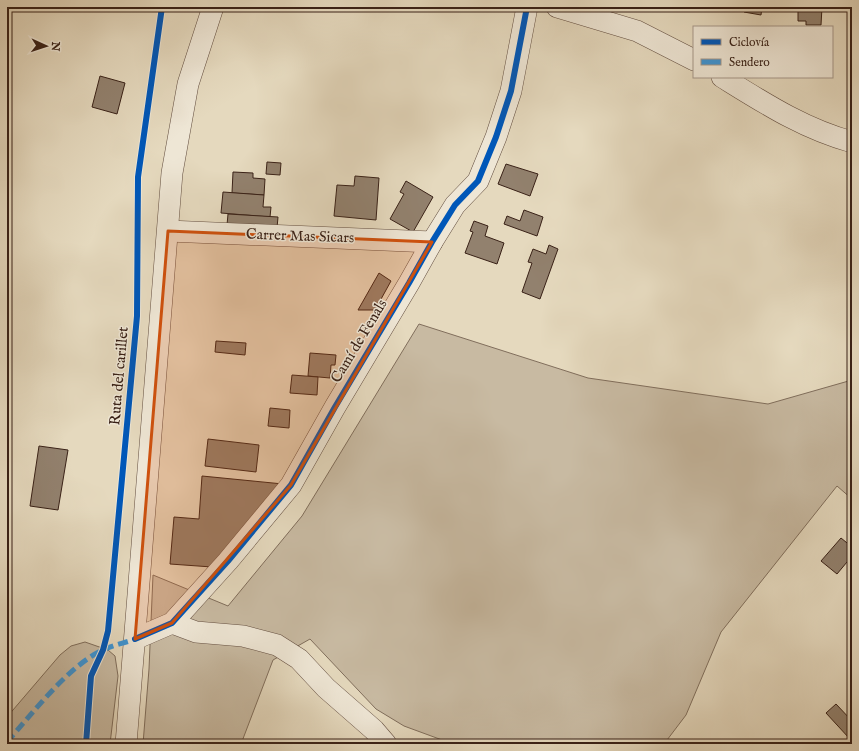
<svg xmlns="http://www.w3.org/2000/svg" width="859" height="751" viewBox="0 0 859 751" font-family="'IM FELL English',serif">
	<rect width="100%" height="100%" fill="#e5d9be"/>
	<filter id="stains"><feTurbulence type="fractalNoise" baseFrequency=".005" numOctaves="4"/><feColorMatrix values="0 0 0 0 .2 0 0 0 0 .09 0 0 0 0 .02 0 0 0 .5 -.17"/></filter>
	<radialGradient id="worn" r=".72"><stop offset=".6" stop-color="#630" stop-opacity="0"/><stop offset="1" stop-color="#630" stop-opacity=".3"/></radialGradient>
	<g fill="#c8baa2" stroke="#806e5c">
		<polygon points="419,324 588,378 768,404 852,380 852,499 837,486 721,632 686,715 664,744 453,744 404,726 376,709 310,639 273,660 241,744 143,744 149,669 153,575 228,606 302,516"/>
		<polygon points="85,642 108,650 115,656 118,676 110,744 7,744 7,717 60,655 71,646"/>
	</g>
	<g fill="#92816e" stroke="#392117">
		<polygon points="745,7 762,7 761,15 744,12"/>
		<polygon points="798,7 822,7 821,25 806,25 806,21 798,21"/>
		<polygon points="100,76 125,83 117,114 92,107"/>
		<polygon points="267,162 281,163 280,175 266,174"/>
		<polygon points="506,164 538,174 530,196 498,184"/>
		<polygon points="233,172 253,173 253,178 265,179 264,195 232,193"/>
		<polygon points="355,176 379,178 376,220 334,216 337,185 354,186"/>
		<polygon points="406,181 433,197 413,232 390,219 404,194 400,192"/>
		<polygon points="223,192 264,195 263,207 271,207 270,217 221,213"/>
		<polygon points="524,210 543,217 537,236 504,224 507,216 520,221"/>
		<polygon points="228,214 278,217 277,228 227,225"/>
		<polygon points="474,221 488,226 485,236 504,243 497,264 465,253 473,232 470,231"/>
		<polygon points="549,245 558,249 540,299 522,292 532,263 528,262 533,249 546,254"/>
		<polygon points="379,273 391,281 375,310 358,310"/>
		<polygon points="216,341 246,343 245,355 215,352"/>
		<polygon points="310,353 336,355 335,365 331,365 330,378 308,376"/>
		<polygon points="292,375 318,377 317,395 290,393"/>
		<polygon points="270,408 290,410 289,428 268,426"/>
		<polygon points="208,439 259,445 256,472 205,466"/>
		<polygon points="39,446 68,450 58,510 30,506"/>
		<polygon points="202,476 283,484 212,567 170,564 174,517 199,519"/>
		<polygon points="841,538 852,547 852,559 848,564 847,562 837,574 821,561"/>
		<polygon points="836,704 852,721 852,744 844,744 849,738 826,713"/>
	</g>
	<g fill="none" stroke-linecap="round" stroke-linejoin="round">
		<g stroke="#644f41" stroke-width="22">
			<g id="minor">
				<polyline points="557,7 637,31 694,60"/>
				<path d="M722 77C764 103 804 129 852 142"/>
				<polyline points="168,231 432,242"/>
				<polyline points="172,623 196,632 243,636 277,645 299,659 326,688 374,730 386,744"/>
				<polyline points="135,639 172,623 228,561 291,485 335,407 409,283 432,242 455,205 478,181 496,137 511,91 527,7"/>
				<polyline points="126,744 172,173 188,84 213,7"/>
			</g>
		</g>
		<use href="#minor" stroke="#eee6d5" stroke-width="21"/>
		<path stroke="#3e95d4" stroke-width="5" stroke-dasharray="10 5" stroke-linecap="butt" d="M7 742C32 714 69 665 103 650 113 645 125 643 135 639"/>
		<g stroke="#eee6d5" stroke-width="8">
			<g id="cycleway">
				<polyline points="135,639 172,623 228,561 291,485 335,407 409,283 432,242 455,205 478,181 496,137 511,91 527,7"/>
				<polyline points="86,744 91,676 103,650 108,631 137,316 138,177 162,7"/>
			</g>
		</g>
		<use href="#cycleway" stroke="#0057b8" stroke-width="6"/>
	</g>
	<path fill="#ce510e" fill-opacity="0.2" stroke="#ce510e" stroke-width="3" stroke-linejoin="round" d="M168 231 432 242 291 485 172 623 135 639Z"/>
	<g text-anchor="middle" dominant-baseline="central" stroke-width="3" stroke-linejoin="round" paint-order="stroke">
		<g font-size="15" fill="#392117" stroke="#eee6d5">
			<text transform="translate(300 236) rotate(2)">Carrer Mas Sicars</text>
			<text transform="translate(359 341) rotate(-59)">Camí de Fenals</text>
			<text transform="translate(119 376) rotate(-85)">Ruta del carillet</text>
		</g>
	</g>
	<rect width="859" height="751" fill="none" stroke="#e5d9be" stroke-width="24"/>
	<rect x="8" y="8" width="843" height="735" fill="none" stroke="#392117" stroke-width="2"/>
	<rect x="12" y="12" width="835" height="727" fill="none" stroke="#392117"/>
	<rect x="693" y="26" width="140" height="52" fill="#eee6d5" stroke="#a69789"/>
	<rect x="701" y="39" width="20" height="6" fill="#0057b8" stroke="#a69789"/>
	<text x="729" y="46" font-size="12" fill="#392117">Ciclovía</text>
	<rect x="701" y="59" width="20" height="6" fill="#3e95d4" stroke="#a69789"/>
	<text x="729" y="66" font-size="12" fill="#392117">Sendero</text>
	<g transform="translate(46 46) rotate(93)" stroke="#eee6d5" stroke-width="3" paint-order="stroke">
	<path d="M0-3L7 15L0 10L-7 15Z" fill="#392117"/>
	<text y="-6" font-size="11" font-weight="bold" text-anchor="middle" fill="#392117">N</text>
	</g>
	<rect width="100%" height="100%" filter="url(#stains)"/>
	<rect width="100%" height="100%" fill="url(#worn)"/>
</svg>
